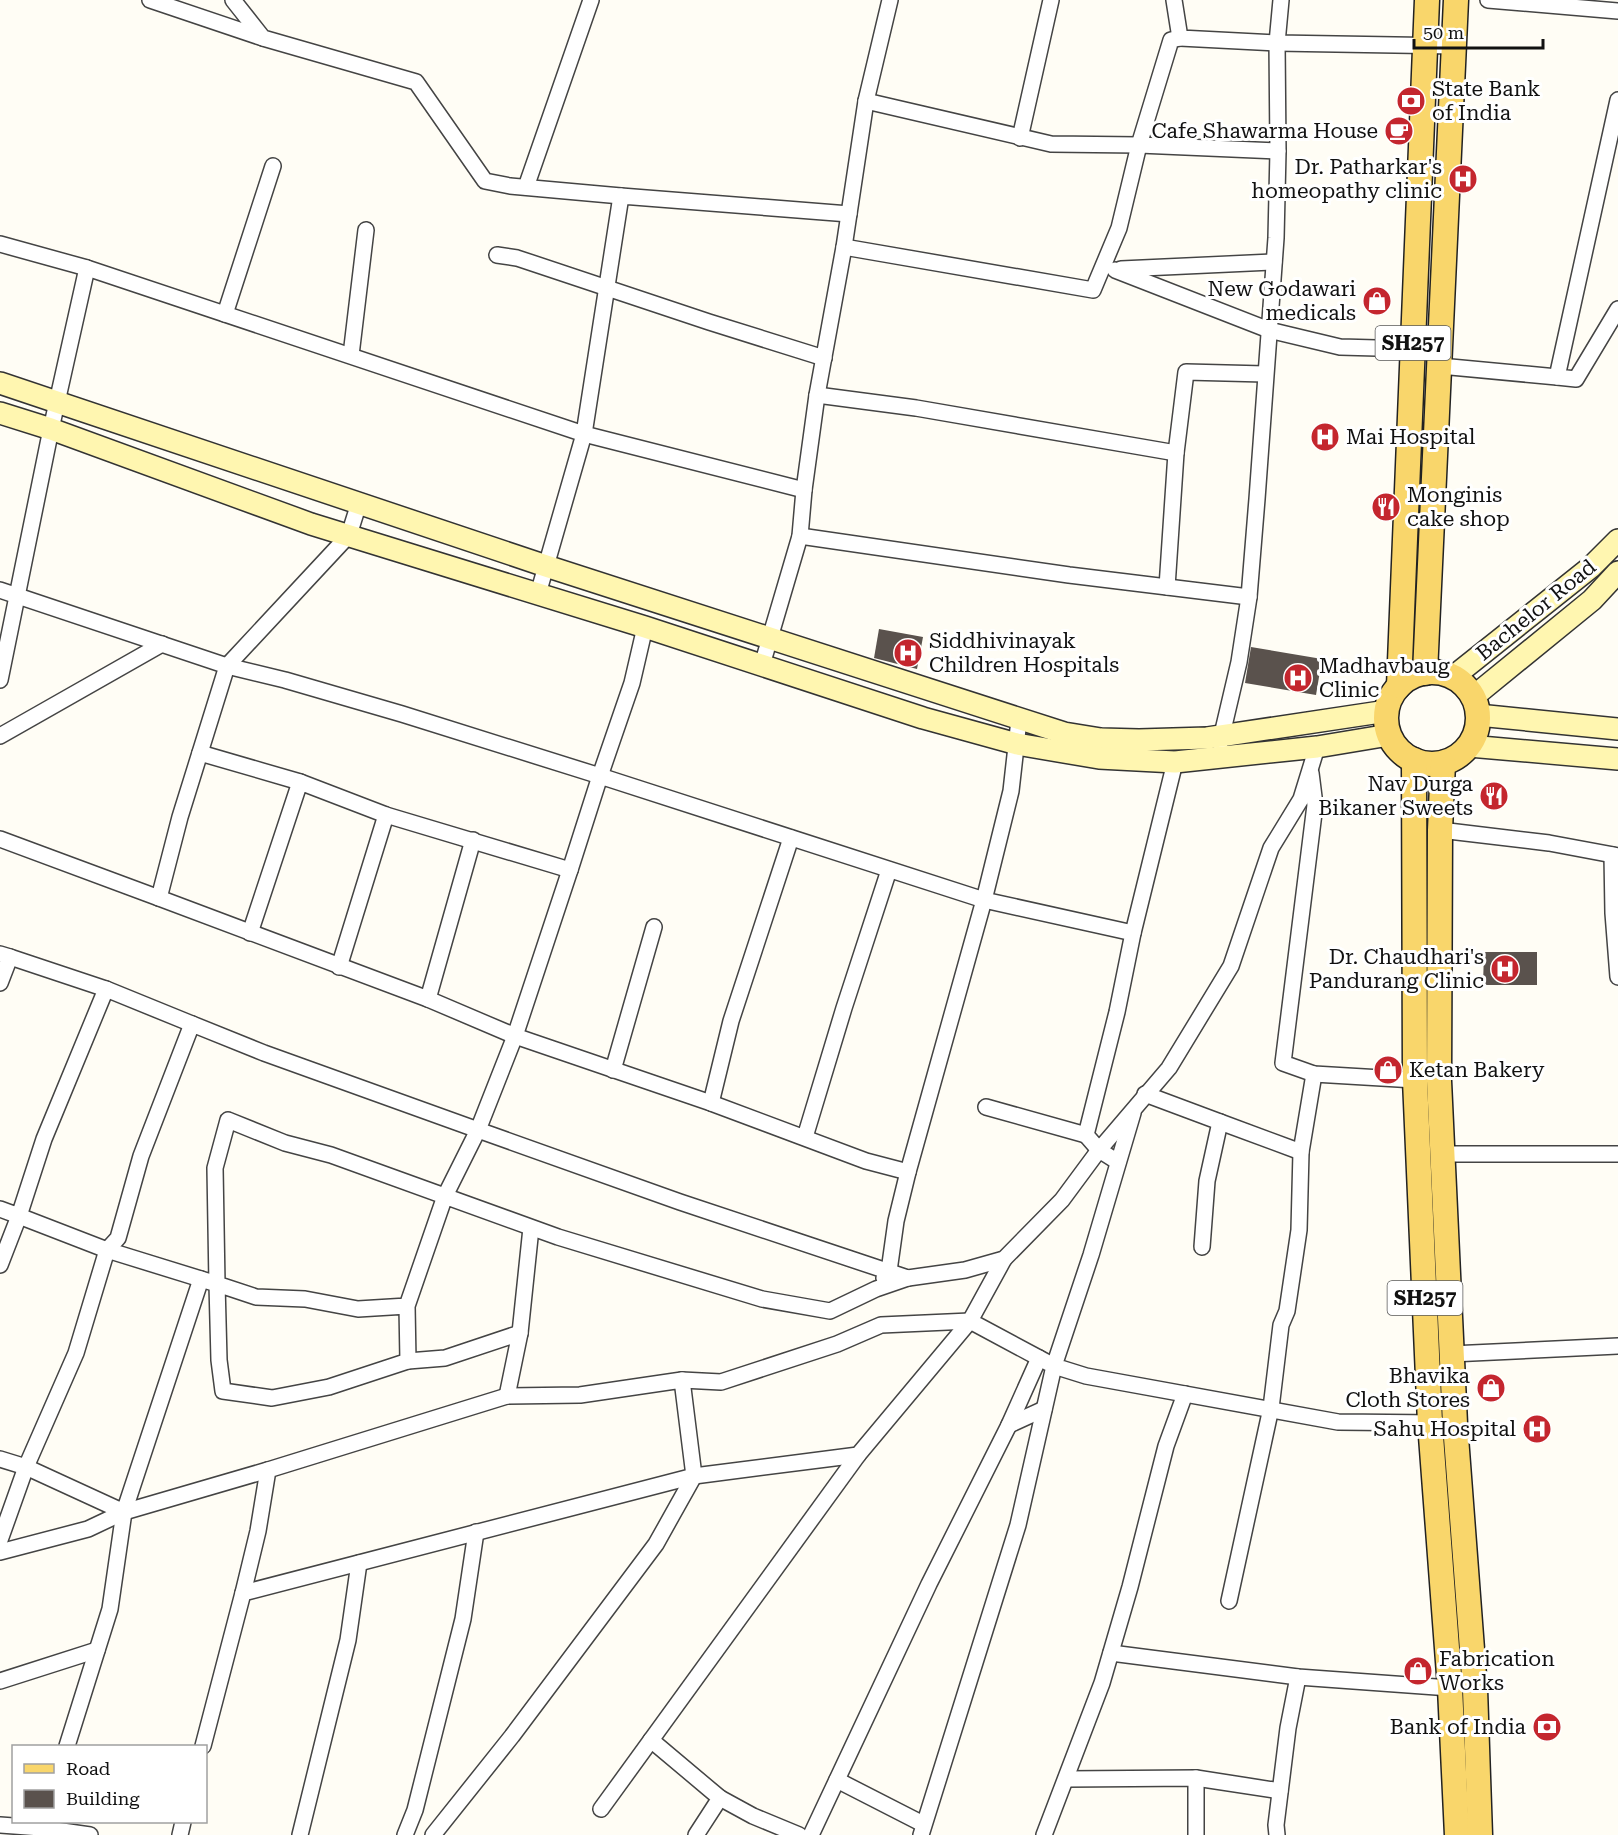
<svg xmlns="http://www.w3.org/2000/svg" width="1618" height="1835" viewBox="0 0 1618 1835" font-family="'Roboto Serif',serif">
	<rect width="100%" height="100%" fill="#fffdf5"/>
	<g fill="#5a524d">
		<polygon points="879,629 923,637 917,669 874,658"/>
		<polygon points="1251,647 1322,659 1316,695 1245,683"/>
		<polygon points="1484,952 1537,952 1537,985 1483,985"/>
	</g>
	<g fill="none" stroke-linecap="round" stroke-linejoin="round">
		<g stroke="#444" stroke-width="18">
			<g id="street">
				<polyline points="150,0 263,38"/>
				<polyline points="233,0 263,38 416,82 485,181 510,186 621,196"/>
				<polyline points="1174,0 1180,38 1277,43 1454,46"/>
				<polyline points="1488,0 1618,11"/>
				<polyline points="1618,100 1557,377 1576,379 1618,309"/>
				<polyline points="866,101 1051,144 1139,145 1278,151"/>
				<polyline points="1020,138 1051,0"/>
				<polyline points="526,187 591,0"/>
				<polyline points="0,244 87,268 584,434 804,490"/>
				<polyline points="844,247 1093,290 1119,228 1139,145 1171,40 1180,38"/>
				<polyline points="497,255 517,258 709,322 824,358"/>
				<polyline points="1121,269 1274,262"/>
				<polyline points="1115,270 1269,330 1340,347 1413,349"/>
				<polyline points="225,314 273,166"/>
				<polyline points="351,355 366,230"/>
				<polyline points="1440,366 1557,377"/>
				<polyline points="817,395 916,408 1176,453"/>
				<polyline points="359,503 349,535 227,666 180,817 159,898 428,999 515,1036 711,1103 866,1161 908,1172"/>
				<polyline points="800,536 1069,575 1249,597"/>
				<polyline points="1167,587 1176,453 1186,372 1265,374"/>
				<polyline points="0,590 227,666 285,680 402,714 600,776 632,683 645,627"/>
				<polyline points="538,594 584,434 621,196 849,214"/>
				<polyline points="762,665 800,536 804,490 817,395 844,247 866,101 890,0"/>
				<polyline points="0,680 51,429 87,268"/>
				<polyline points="0,736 162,644"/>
				<polyline points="1220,743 1239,662 1249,597 1257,499 1276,238 1278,151 1277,43 1281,0"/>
				<polyline points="200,753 300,782"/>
				<polyline points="1175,762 1133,933 1117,1012 1086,1135 1099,1150 1169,1068 1231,966 1271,848 1301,799 1317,747"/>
				<polyline points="1311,773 1315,805 1283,1063 1314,1074 1415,1080"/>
				<polyline points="1440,830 1549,843 1618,856"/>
				<polyline points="0,839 159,898"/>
				<polyline points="1612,855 1613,913 1618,977"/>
				<polyline points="570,870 515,1036 478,1130 680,1202 908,1278 965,1270 1004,1259 1062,1200 1099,1150 1118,1162"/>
				<polyline points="250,933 300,782 386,815 570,870 600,776 984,900 1133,933"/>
				<polyline points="0,954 10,957 0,983"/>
				<polyline points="10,957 106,989 192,1024"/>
				<polyline points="339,967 386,815"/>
				<polyline points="428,999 473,840"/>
				<polyline points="613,1070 654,927"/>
				<polyline points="1145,1094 1220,1122 1207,1181 1202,1247"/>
				<polyline points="711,1103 731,1021 791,838"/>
				<polyline points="986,1107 1086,1135"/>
				<polyline points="1133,1113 1091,1255 1054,1366 1086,1376 1338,1422 1437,1423"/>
				<polyline points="1220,1122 1301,1152"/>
				<polyline points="805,1137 844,1008 889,870"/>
				<polyline points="1442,1154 1618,1154"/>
				<polyline points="0,1209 19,1216 44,1139 106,989"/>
				<polyline points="0,1265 19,1216 107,1250 76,1353 26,1467 0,1540"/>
				<polyline points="884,1278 889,1271 896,1221 908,1172 984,900 1011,791 1019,720"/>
				<polyline points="407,1306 408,1361 329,1387 272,1398 223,1391 219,1360 217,1284 107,1250 118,1238 141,1156 192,1024 264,1053 478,1130 445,1196 407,1306 358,1309 305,1299 256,1297 217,1284 215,1168 228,1120 285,1143 331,1155 558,1237 762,1299 830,1311 876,1289 908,1278"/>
				<polyline points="1451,1354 1618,1346"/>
				<polyline points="408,1361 445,1358 520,1333 531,1228"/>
				<polyline points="682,1380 721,1382 837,1344 881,1325 970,1321"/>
				<polyline points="507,1396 520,1333"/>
				<polyline points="1009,1425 1044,1409"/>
				<polyline points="0,1459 26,1467 124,1512 201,1279"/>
				<polyline points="0,1552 88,1529 124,1512 268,1470"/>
				<polyline points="243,1593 258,1531 268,1470 507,1396 580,1395 682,1380 694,1476 656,1544 512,1736 433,1835"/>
				<polyline points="1229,1601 1271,1408 1281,1325 1287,1311 1299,1230 1301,1152 1314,1074"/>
				<polyline points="1111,1653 1298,1677 1450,1688"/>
				<polyline points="0,1681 97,1650"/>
				<polyline points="651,1740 720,1798 696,1835"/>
				<polyline points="67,1746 110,1609 124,1512"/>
				<polyline points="203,1746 243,1593 694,1476 858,1455 970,1321"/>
				<polyline points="1196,1778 1280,1791"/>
				<polyline points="1066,1779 1196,1778 1196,1835"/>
				<polyline points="837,1780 923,1824"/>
				<polyline points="720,1798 753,1816 799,1835"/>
				<polyline points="601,1809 858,1455"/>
				<polyline points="43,1822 41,1828 90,1835"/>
				<polyline points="0,1825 41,1828 40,1835"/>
				<polyline points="180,1835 183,1822"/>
				<polyline points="300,1835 348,1640 359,1563"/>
				<polyline points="405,1835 415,1810 463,1619 476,1532"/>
				<polyline points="811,1835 929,1584 1009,1425 1039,1358"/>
				<polyline points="921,1835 1018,1525 1054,1366 970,1321 1004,1259"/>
				<polyline points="1044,1835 1102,1683 1130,1587 1166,1446 1185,1394"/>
				<polyline points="1277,1835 1276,1825 1288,1728 1298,1677"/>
			</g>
		</g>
		<g stroke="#333" stroke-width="24">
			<g id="secondary">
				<polyline points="0,383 546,566 1064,733 1101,739 1139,740 1207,738 1387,711"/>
				<polyline points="0,413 51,429 311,524 645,627 923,718 1017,744 1099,758 1175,762 1317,747 1389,735"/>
				<polyline points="1453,677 1591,567 1618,540"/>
				<polyline points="1473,697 1592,600 1618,572"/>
				<polyline points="1478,715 1618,729"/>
				<polyline points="1469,746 1618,759"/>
			</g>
		</g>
		<g stroke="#222" stroke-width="27">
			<g id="primary">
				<circle cx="1432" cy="718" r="46"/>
				<polyline points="1425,673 1456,0"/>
				<polyline points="1399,686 1427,0"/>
				<polyline points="1414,760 1415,1080 1430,1423 1450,1688 1457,1835"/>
				<polyline points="1443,763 1440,830 1439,1081 1455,1424 1475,1689 1480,1835"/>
			</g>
		</g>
		<use href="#street" stroke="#fff" stroke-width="15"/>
		<use href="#secondary" stroke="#fff6b0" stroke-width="21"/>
		<use href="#primary" stroke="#f9d66b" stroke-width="24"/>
	</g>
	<defs>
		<g id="bank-disc" transform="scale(1.5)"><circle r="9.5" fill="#c4262e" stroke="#fff"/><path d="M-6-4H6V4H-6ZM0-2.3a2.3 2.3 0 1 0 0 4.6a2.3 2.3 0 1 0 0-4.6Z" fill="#fff"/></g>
		<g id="cafe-disc" transform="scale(1.5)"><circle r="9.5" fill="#c4262e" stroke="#fff"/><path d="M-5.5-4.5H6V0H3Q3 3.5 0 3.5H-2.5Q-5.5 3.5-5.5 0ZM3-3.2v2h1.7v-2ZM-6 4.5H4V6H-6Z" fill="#fff"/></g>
		<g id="hospital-disc" transform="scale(1.5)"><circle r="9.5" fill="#c4262e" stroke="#fff"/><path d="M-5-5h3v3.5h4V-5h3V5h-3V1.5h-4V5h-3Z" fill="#fff"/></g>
		<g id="shop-disc" transform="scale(1.5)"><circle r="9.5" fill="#c4262e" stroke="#fff"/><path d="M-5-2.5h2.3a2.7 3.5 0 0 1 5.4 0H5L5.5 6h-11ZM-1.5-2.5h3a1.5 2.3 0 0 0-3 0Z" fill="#fff"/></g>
		<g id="restaurant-disc" transform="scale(1.5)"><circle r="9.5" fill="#c4262e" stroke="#fff"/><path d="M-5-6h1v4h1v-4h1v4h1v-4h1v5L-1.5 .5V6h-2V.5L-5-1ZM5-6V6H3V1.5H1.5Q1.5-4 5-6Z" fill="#fff"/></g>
	</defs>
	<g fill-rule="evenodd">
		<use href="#bank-disc" x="1411" y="101"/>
		<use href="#cafe-disc" x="1399" y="131"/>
		<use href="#hospital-disc" x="1463" y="179"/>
		<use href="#shop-disc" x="1377" y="301"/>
		<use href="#hospital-disc" x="1325" y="437"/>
		<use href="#restaurant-disc" x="1386" y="507"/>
		<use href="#hospital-disc" x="908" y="653"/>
		<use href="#hospital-disc" x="1298" y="678"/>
		<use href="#restaurant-disc" x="1494" y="796"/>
		<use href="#hospital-disc" x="1505" y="969"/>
		<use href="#shop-disc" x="1388" y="1070"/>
		<use href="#shop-disc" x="1491" y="1388"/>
		<use href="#hospital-disc" x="1537" y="1429"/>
		<use href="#shop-disc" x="1418" y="1671"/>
		<use href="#bank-disc" x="1547" y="1727"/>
	</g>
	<g text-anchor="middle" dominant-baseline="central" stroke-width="6" stroke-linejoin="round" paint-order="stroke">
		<g fill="#fff" stroke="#585858" stroke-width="1.5">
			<rect x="1375.5" y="326" width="75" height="34" rx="4.5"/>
			<rect x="1387.5" y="1281" width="75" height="34" rx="4.5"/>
		</g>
		<g font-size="20" font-weight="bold" fill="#111">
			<text x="1413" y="343">SH257</text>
			<text x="1425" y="1298">SH257</text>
		</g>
		<g font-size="21" fill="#111" stroke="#fff" text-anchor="end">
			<text x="1432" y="89" text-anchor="start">State Bank<tspan x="1432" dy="24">of India</tspan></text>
			<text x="1378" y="131">Cafe Shawarma House</text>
			<text x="1442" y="167">Dr. Patharkar's<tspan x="1442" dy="24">homeopathy clinic</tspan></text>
			<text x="1356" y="289">New Godawari<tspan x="1356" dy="24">medicals</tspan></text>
			<text x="1346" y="437" text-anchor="start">Mai Hospital</text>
			<text x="1407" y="495" text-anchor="start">Monginis<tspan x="1407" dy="24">cake shop</tspan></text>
			<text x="929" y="641" text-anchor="start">Siddhivinayak<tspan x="929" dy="24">Children Hospitals</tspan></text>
			<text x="1319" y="666" text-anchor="start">Madhavbaug<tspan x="1319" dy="24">Clinic</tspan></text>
			<text x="1473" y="784">Nav Durga<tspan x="1473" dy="24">Bikaner Sweets</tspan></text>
			<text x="1484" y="957">Dr. Chaudhari's<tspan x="1484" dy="24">Pandurang Clinic</tspan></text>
			<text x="1409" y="1070" text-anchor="start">Ketan Bakery</text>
			<text x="1470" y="1376">Bhavika<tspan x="1470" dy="24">Cloth Stores</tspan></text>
			<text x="1516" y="1429">Sahu Hospital</text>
			<text x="1439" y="1659" text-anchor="start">Fabrication<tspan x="1439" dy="24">Works</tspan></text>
			<text x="1526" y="1727">Bank of India</text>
		</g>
		<g font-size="21" fill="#111" stroke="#fff">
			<text transform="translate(1536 610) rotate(-39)">Bachelor Road</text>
		</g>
	</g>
	<rect x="12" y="1745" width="195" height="78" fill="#ffffff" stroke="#a0a0a0" stroke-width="1.5"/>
	<rect x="24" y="1764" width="30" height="9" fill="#f9d66b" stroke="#a0a0a0" stroke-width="1.5"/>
	<text x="66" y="1775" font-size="18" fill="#111111">Road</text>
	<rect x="24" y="1790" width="30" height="18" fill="#5a524d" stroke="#a0a0a0" stroke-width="1.5"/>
	<text x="66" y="1805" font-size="18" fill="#111111">Building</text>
	<path d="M1414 39v9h129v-9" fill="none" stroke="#111111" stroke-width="3"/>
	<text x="1423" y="39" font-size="18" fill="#111111" stroke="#ffffff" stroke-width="4.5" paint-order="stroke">50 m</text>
</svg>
